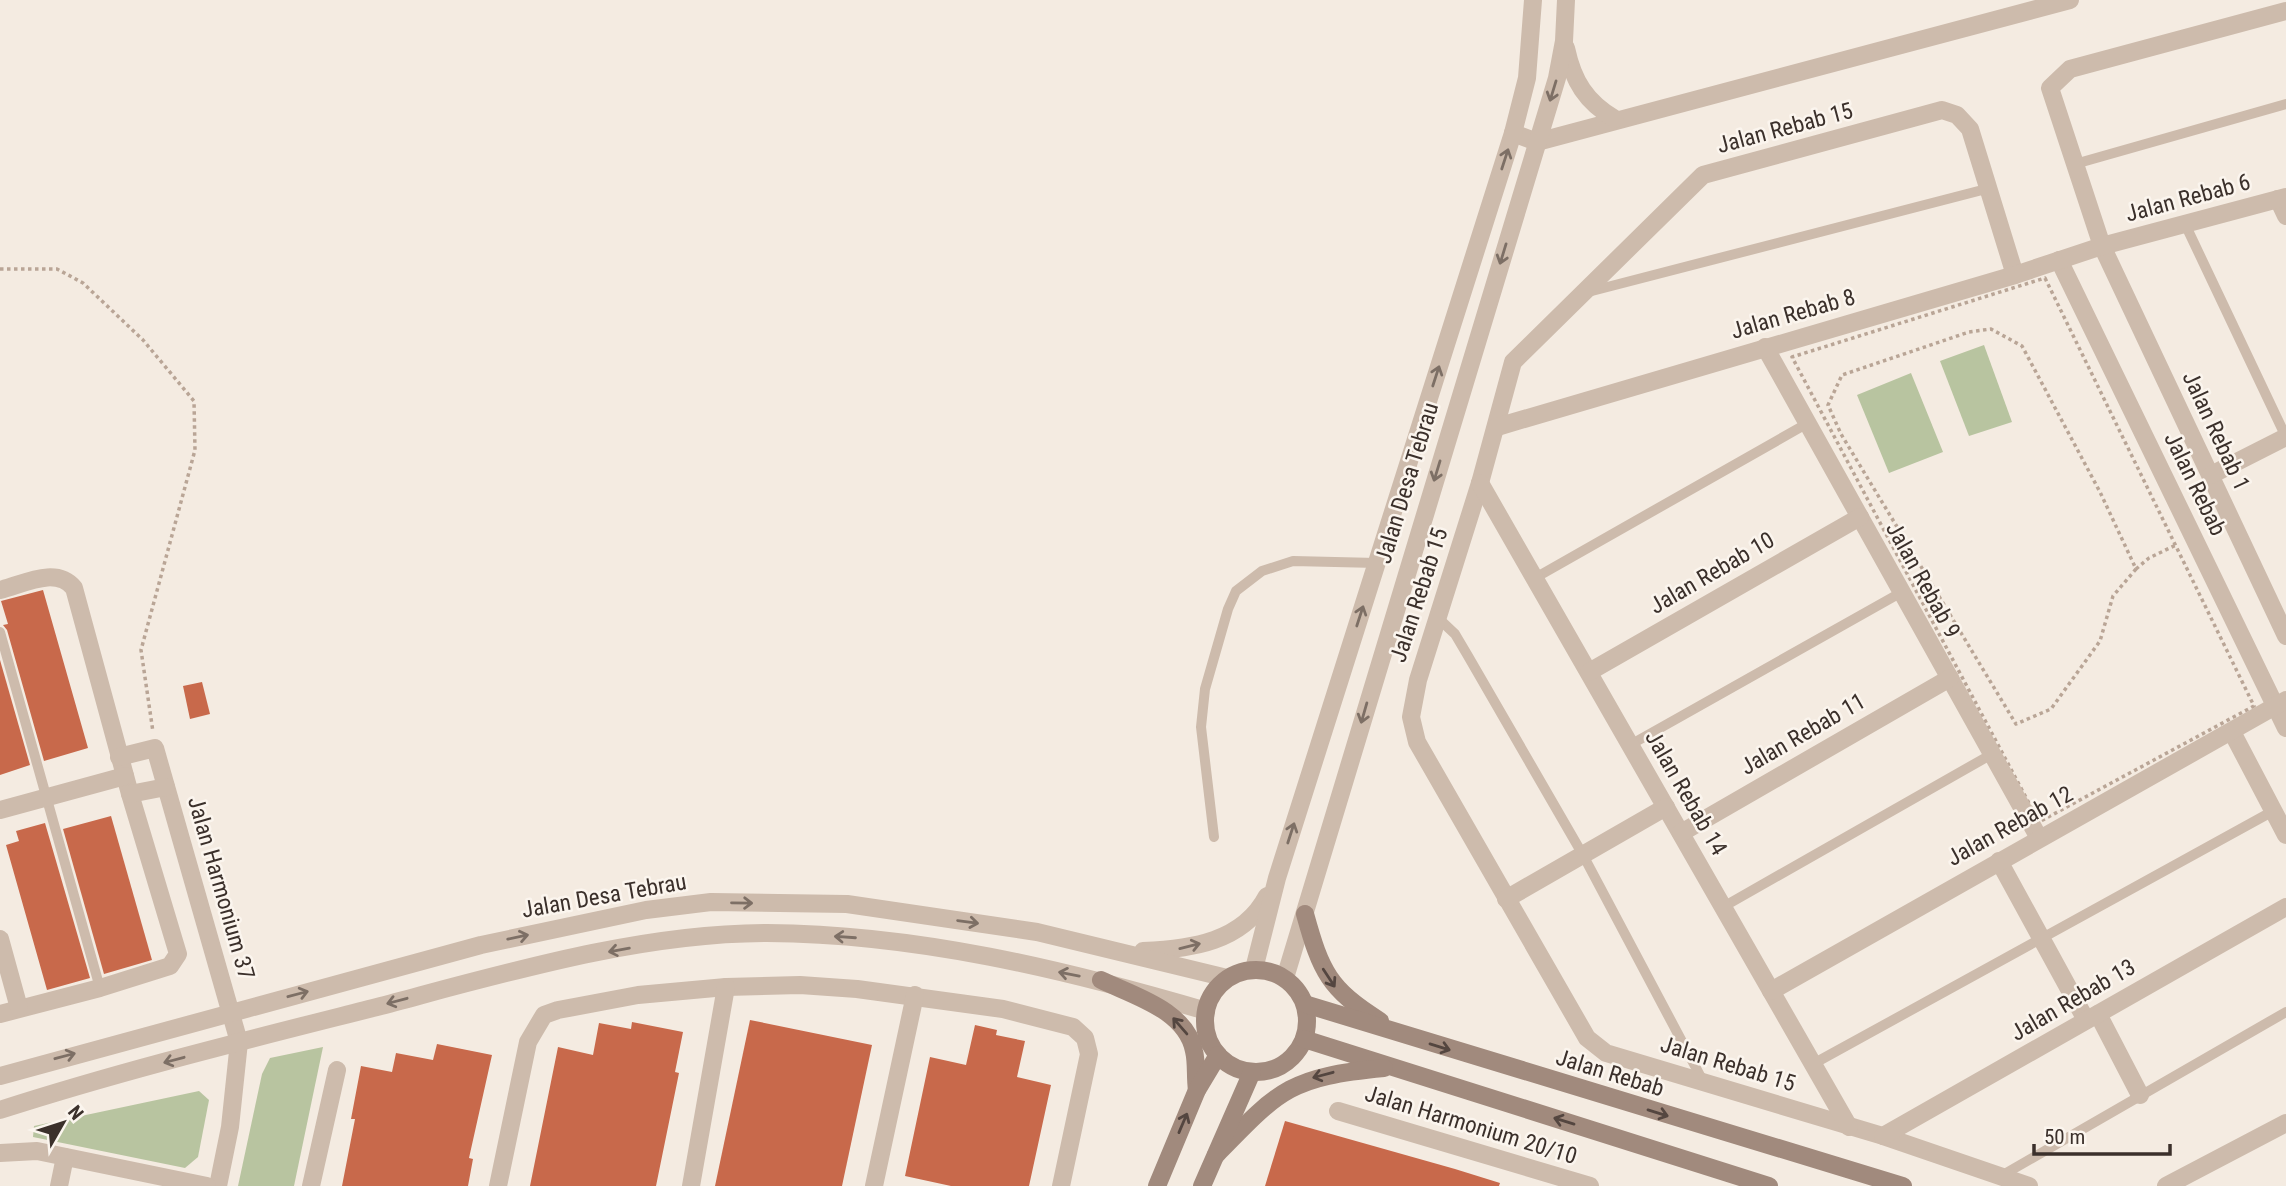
<svg xmlns="http://www.w3.org/2000/svg" width="2286" height="1186" viewBox="0 0 2286 1186" font-family="'Roboto Condensed',sans-serif">
	<rect width="100%" height="100%" fill="#f4ebe1"/>
	<g fill="#b8c4a0">
		<polygon points="1984,345 2012,422 1969,436 1940,361"/>
		<polygon points="1911,373 1943,452 1889,473 1857,395"/>
		<polygon points="323,1047 294,1186 238,1186 262,1074 270,1058"/>
		<polygon points="199,1091 209,1100 198,1157 185,1168 33,1137 34,1126"/>
	</g>
	<g fill="#c8694b">
		<polygon points="43,590 88,748 44,761 7,630 3,625 8,624 1,601"/>
		<polygon points="0,660 30,765 0,775"/>
		<polygon points="202,682 210,714 190,719 183,686"/>
		<polygon points="111,816 152,960 104,974 63,829"/>
		<polygon points="45,823 90,978 47,990 6,845 19,841 16,831"/>
		<polygon points="750,1020 872,1045 842,1186 715,1186"/>
		<polygon points="632,1022 683,1032 675,1072 679,1073 656,1186 530,1186 558,1047 593,1055 599,1023 631,1029"/>
		<polygon points="975,1025 997,1030 996,1035 1025,1041 1017,1077 1051,1085 1029,1186 951,1186 905,1176 930,1057 966,1065"/>
		<polygon points="437,1044 492,1055 469,1158 473,1159 468,1186 342,1186 355,1119 351,1119 361,1066 392,1072 396,1053 433,1060"/>
		<polygon points="1285,1121 1455,1169 1500,1183 1499,1186 1265,1186"/>
	</g>
	<g fill="none" stroke-linecap="round" stroke-linejoin="round">
		<g stroke="#b9a596" stroke-width="3.5" stroke-dasharray="3.5 3.5" stroke-linecap="butt">
			<polyline points="0,269 57,269 83,283 143,340 194,401 195,450 141,650 153,732"/>
			<polygon points="2045,278 2254,706 2039,822 1792,357"/>
			<polyline points="2136,569 2113,596 2100,641 2051,709 2016,724 1841,434 1828,405 1842,375 1969,332 1991,329 2022,346 2100,492 2136,569 2149,558 2176,545"/>
		</g>
		<g stroke="#cdbbac" stroke-width="10">
			<polyline points="2075,164 2286,104"/>
			<polyline points="2185,224 2286,437"/>
			<polyline points="1588,292 1990,188"/>
			<polyline points="1535,578 1808,423"/>
			<polyline points="1437,617 1455,634 1468,656 1583,855 1704,1083"/>
			<polyline points="0,632 100,988"/>
			<polyline points="1630,745 1902,592"/>
			<polyline points="1214,837 1201,727 1205,689 1228,609 1236,591 1262,571 1293,561 1377,563"/>
			<polyline points="1723,907 1992,754"/>
			<polyline points="1813,1064 2275,810"/>
			<polyline points="2001,1176 2286,1012"/>
		</g>
		<g stroke="#cdbbac" stroke-width="18">
			<polyline points="2286,11 2070,69 2050,88 2102,246 2286,636"/>
			<polyline points="1513,133 1537,142 2070,0"/>
			<polyline points="2278,199 2286,216"/>
			<polyline points="2059,260 2286,728"/>
			<polyline points="2015,275 1970,129 1957,115 1942,110 1703,175 1513,362 1480,483 1418,680 1411,717 1417,742 1587,1038 1606,1053 1883,1136 2029,1186"/>
			<polyline points="1765,347 2039,838"/>
			<polyline points="1497,427 2015,275 2102,246 2286,197"/>
			<polyline points="2211,475 2286,437"/>
			<polyline points="1480,483 1849,1127"/>
			<path d="M0 590C24 584 56 566 74 588L130 794 178 954 170 966 100 988 0 1014"/>
			<polyline points="1589,672 1860,517"/>
			<polyline points="2232,732 2286,835"/>
			<polyline points="119,757 155,748 239,1042 230,1127 218,1186"/>
			<polyline points="130,794 166,787"/>
			<polyline points="0,810 125,776"/>
			<polyline points="1681,833 1950,678"/>
			<polyline points="1999,861 2086,1020"/>
			<polyline points="1506,899 1666,807"/>
			<polyline points="0,939 19,1008"/>
			<polyline points="1771,991 2286,700"/>
			<polyline points="2098,1014 2140,1095"/>
			<polyline points="1338,1111 1590,1186"/>
			<polyline points="1883,1136 2286,907"/>
			<polyline points="0,1153 37,1151 207,1186"/>
			<polyline points="59,1186 65,1157"/>
			<polyline points="311,1186 337,1070"/>
			<polyline points="498,1186 528,1042 544,1015 558,1010 638,995 726,987 800,985 857,989 1003,1009 1073,1027 1085,1038 1089,1054 1061,1186"/>
			<polyline points="691,1186 726,987"/>
			<polyline points="874,1186 915,995"/>
			<polyline points="2166,1186 2286,1123"/>
		</g>
		<g stroke="#cdbbac" stroke-width="18">
			<path d="M1566 48C1573 81 1586 102 1615 119"/>
			<path d="M1143 951C1191 949 1243 942 1267 896"/>
			<polyline points="1254,969 1277,878 1513,133 1527,78 1533,0"/>
			<polyline points="1285,978 1557,78 1564,41 1566,0"/>
			<polyline points="0,1076 481,945 646,910 711,902 847,904 1037,932 1227,978"/>
			<path d="M0 1110C124 1070 251 1039 377 1007 502 974 638 933 767 933 917 934 1063 969 1206 1011"/>
		</g>
		<g stroke="#a18a7d" stroke-width="18">
			<path d="M1305 914C1321 972 1329 989 1380 1021"/>
			<circle cx="1256" cy="1021" r="51"/>
			<path d="M1101 980C1134 996 1186 1010 1194 1051 1197 1063 1195 1077 1197 1090"/>
			<polyline points="1305,1004 1903,1186"/>
			<polyline points="1304,1039 1769,1186"/>
			<path d="M1216 1155C1280 1089 1290 1077 1384 1068"/>
			<polyline points="1157,1186 1197,1090 1218,1055"/>
			<polyline points="1202,1186 1252,1072"/>
		</g>
	</g>
	<defs><path id="oneway-shaft" d="M-6 0H5M1.5-3L5.5 0L1.5 3" fill="none" stroke-width="1.6" stroke-linecap="round" stroke-linejoin="round" transform="scale(1.75)"/></defs>
	<g stroke="#7d6f65">
		<use href="#oneway-shaft" transform="translate(1553 91) rotate(107)"/>
		<use href="#oneway-shaft" transform="translate(1505 159) rotate(-72)"/>
		<use href="#oneway-shaft" transform="translate(1503 254) rotate(107)"/>
		<use href="#oneway-shaft" transform="translate(1436 376) rotate(-72)"/>
		<use href="#oneway-shaft" transform="translate(1437 471) rotate(107)"/>
		<use href="#oneway-shaft" transform="translate(1360 616) rotate(-72)"/>
		<use href="#oneway-shaft" transform="translate(1364 713) rotate(106)"/>
		<use href="#oneway-shaft" transform="translate(1291 833) rotate(-72)"/>
		<use href="#oneway-shaft" transform="translate(742 903) rotate(1)"/>
		<use href="#oneway-shaft" transform="translate(968 922) rotate(8)"/>
		<use href="#oneway-shaft" transform="translate(518 937) rotate(-12)"/>
		<use href="#oneway-shaft" transform="translate(845 937) rotate(-176)"/>
		<use href="#oneway-shaft" transform="translate(1190 946) rotate(-14)"/>
		<use href="#oneway-shaft" transform="translate(619 950) rotate(170)"/>
		<use href="#oneway-shaft" transform="translate(1069 974) rotate(-169)"/>
		<use href="#oneway-shaft" transform="translate(298 994) rotate(-15)"/>
		<use href="#oneway-shaft" transform="translate(397 1001) rotate(165)"/>
		<use href="#oneway-shaft" transform="translate(65 1056) rotate(-15)"/>
		<use href="#oneway-shaft" transform="translate(174 1060) rotate(165)"/>
	</g>
	<g stroke="#544640">
		<use href="#oneway-shaft" transform="translate(1329 978) rotate(57)"/>
		<use href="#oneway-shaft" transform="translate(1180 1026) rotate(-131)"/>
		<use href="#oneway-shaft" transform="translate(1440 1047) rotate(17)"/>
		<use href="#oneway-shaft" transform="translate(1323 1075) rotate(165)"/>
		<use href="#oneway-shaft" transform="translate(1658 1113) rotate(17)"/>
		<use href="#oneway-shaft" transform="translate(1564 1121) rotate(-163)"/>
		<use href="#oneway-shaft" transform="translate(1183 1123) rotate(-67)"/>
	</g>
	<g text-anchor="middle" dominant-baseline="central" stroke-width="5" stroke-linejoin="round" paint-order="stroke">
		<g font-size="23" fill="#3b302b" stroke="#fbf5ee">
			<text transform="translate(1785 128) rotate(-15)">Jalan Rebab 15</text>
			<text transform="translate(2188 198) rotate(-15)">Jalan Rebab 6</text>
			<text transform="translate(1793 314) rotate(-16)">Jalan Rebab 8</text>
			<text transform="translate(2216 431) rotate(65)">Jalan Rebab 1</text>
			<text transform="translate(1407 483) rotate(-73)">Jalan Desa Tebrau</text>
			<text transform="translate(2195 484) rotate(64)">Jalan Rebab</text>
			<text transform="translate(1712 573) rotate(-30)">Jalan Rebab 10</text>
			<text transform="translate(1923 580) rotate(61)">Jalan Rebab 9</text>
			<text transform="translate(1419 595) rotate(-72)">Jalan Rebab 15</text>
			<text transform="translate(1803 734) rotate(-30)">Jalan Rebab 11</text>
			<text transform="translate(1686 793) rotate(60)">Jalan Rebab 14</text>
			<text transform="translate(2010 826) rotate(-29)">Jalan Rebab 12</text>
			<text transform="translate(221 888) rotate(74)">Jalan Harmonium 37</text>
			<text transform="translate(604 896) rotate(-10)">Jalan Desa Tebrau</text>
			<text transform="translate(2073 1000) rotate(-30)">Jalan Rebab 13</text>
			<text transform="translate(1728 1064) rotate(17)">Jalan Rebab 15</text>
			<text transform="translate(1610 1073) rotate(17)">Jalan Rebab</text>
			<text transform="translate(1471 1125) rotate(17)">Jalan Harmonium 20/10</text>
		</g>
	</g>
	<g transform="translate(63 1123) rotate(51)" stroke="#fbf5ee" stroke-width="5" paint-order="stroke">
	<path d="M0-5L12 26L0 18L-12 26Z" fill="#3b302b"/>
	<text y="-10" font-size="19" font-weight="bold" text-anchor="middle" fill="#3b302b">N</text>
	</g>
	<path d="M2034 1144v10h136v-10" fill="none" stroke="#3b302b" stroke-width="3.5"/>
	<text x="2044" y="1144" font-size="21" fill="#3b302b" stroke="#fbf5ee" stroke-width="5" paint-order="stroke">50 m</text>
</svg>
